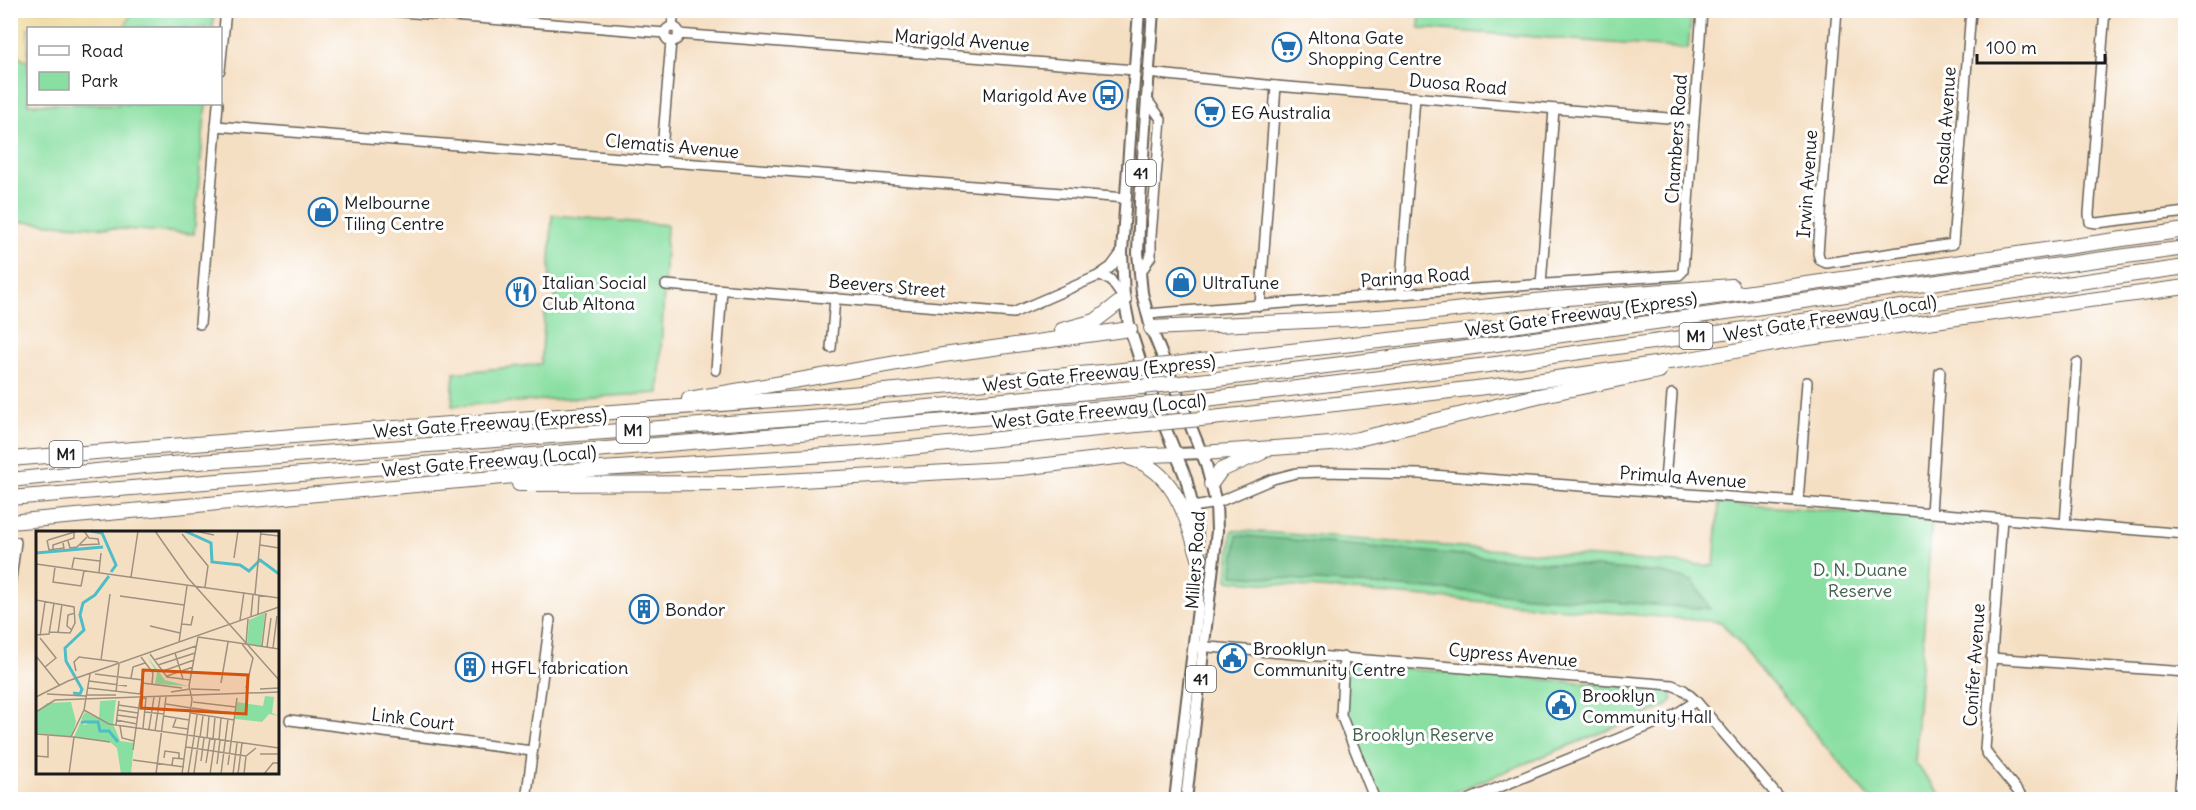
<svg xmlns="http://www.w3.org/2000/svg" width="2196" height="810" viewBox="0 0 2196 810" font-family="Delius,sans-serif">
	<rect width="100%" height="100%" fill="#fff"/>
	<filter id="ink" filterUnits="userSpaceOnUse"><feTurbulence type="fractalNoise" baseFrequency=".0167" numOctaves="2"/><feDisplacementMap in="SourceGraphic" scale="12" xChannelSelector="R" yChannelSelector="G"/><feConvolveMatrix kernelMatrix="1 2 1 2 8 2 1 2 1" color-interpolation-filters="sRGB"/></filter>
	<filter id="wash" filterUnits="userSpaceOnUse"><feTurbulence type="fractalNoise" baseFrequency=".008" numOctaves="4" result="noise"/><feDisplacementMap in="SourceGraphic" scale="24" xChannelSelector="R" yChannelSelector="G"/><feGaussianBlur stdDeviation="1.35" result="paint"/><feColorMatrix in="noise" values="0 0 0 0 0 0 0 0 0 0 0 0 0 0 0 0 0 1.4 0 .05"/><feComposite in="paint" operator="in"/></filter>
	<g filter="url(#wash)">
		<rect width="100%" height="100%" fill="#f5dfc3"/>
		<g fill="#89dfa1" stroke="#527e5e" stroke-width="1.5">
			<polygon points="132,11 214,11 213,28 124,28"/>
			<polygon points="1420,11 1420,10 1692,11 1688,49 1419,28"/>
			<polygon points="10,51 21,59 28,61 28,104 206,104 194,234 11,221"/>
			<polygon points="552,215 667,225 659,393 452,406 454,373 541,364 545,310 555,310 556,291 549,290"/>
			<polygon points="1719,503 1932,518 1914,762 1944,799 1870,799 1721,622 1227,580 1232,530 1714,566"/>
			<polygon points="1345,664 1656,688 1670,691 1673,699 1667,706 1435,800 1380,799 1344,713"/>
		</g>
		<polygon fill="#6ebe87" stroke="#456d52" stroke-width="1.5" points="1237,535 1663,573 1693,581 1710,609 1233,575"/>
		<polygon fill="#eeda9e" stroke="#857b5d" stroke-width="1.5" points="10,11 11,10 132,11 124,28 28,28 28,61 22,59 11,51"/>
	</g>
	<g filter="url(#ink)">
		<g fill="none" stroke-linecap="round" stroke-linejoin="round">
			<g stroke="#686056" stroke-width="12">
				<g id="minor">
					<polyline points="378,10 665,33"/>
					<polyline points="1837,10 1818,253 1820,260 1826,263 1953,244 1971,10"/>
					<polyline points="2105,10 2089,214 2090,222 2097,223 2186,212"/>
					<polyline points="672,27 674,10"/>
					<circle cx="672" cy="34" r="7"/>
					<polyline points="678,34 1135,70"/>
					<polyline points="220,70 226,10"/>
					<polyline points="1148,73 1276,86 1693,120"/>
					<polyline points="216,126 1125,198"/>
					<polyline points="661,162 671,41"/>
					<polyline points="1140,274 1151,256 1151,235 1161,119 1146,98"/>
					<polyline points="1098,276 1110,279 1124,299"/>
					<polyline points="666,285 1013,313 1098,276 1111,267 1122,252"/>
					<polyline points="1541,285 1554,109"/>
					<polyline points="1400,294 1415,97"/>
					<polyline points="1260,306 1276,86"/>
					<polyline points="1147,314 1400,294 1679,275 1683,271 1702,10"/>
					<polyline points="200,324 218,104"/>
					<polyline points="831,348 835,298"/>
					<polyline points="716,370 722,290"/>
					<polyline points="1664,493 1672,394"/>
					<polyline points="1798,502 1807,382"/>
					<polyline points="1188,508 1216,503 1273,479 1296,473 1322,472 1419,474 1825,504 2186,534"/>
					<polyline points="1931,513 1940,372"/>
					<polyline points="2002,519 1985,749 1988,755 2025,800"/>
					<polyline points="2065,524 2077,363"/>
					<polyline points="10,586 16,542"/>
					<polyline points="1196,646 1672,685 1684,690 1696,701 1781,800"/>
					<polyline points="1344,657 1341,715 1375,800"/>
					<polyline points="1991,658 2186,672"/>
					<polyline points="290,720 532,751"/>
					<polyline points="526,800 550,620"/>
					<polyline points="1468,800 1671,717 1696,701"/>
					<polyline points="2182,800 2180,788 2186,710"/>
				</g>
			</g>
			<g stroke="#686056" stroke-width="14">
				<g id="major">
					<polyline points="1139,10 1122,252 1124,299 1130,329 1150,391 1186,478 1196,521 1199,558 1198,609 1175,800"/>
					<polyline points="1153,10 1140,201 1138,253 1142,293 1151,328 1206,464 1216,503 1217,531 1186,800"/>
					<polyline points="1177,454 1202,453"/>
				</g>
			</g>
			<g stroke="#686056" stroke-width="16">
				<g id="highway">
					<polyline points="1151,328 1350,319 1418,314 1554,299 1732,286"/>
					<polyline points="1062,330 1095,321 1124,299"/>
					<polyline points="1192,362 1505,327 2186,230"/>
					<path d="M1199 381C1529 344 1857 291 2186 248"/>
					<polyline points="689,399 943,355 1130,329"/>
					<polyline points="1206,399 1496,364 2186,267"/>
					<polyline points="1212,418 1521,383 1690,359 1801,339 2186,287"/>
					<polyline points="1202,453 1331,444 1358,439 1538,396 1659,371"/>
					<path d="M1130 458C1176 472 1186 517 1199 558"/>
					<polyline points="10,459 368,430 803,398 1114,371"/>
					<polyline points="10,480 144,466 862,413 1122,389"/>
					<polyline points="519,484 745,483 1021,468 1125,456 1177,454"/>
					<polyline points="1211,484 1221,470 1261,453"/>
					<polyline points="10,498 1129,406"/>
					<polyline points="10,522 569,471 859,453 1137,425"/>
				</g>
			</g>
			<use href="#minor" stroke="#fff" stroke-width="9"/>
			<use href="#major" stroke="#fff" stroke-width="10"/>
			<use href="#highway" stroke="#fff" stroke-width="14"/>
			<g stroke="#686056" stroke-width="16" stroke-linecap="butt">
				<g id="highway-bridge">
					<polyline points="1114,371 1192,362"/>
					<polyline points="1122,389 1199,381"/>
					<polyline points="1129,406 1206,399"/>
					<polyline points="1137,425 1212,418"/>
				</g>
			</g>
			<use href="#highway-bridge" stroke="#fff" stroke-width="14"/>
		</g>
	</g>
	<defs>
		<g id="supermarket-ring" transform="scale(1.5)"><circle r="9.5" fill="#fff" stroke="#1f6fb2" stroke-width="1.5"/><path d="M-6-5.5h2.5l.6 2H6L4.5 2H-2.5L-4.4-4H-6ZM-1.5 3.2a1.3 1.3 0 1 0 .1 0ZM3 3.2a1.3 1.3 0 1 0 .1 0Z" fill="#1f6fb2"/></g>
		<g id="bus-ring" transform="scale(1.5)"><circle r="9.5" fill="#fff" stroke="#1f6fb2" stroke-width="1.5"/><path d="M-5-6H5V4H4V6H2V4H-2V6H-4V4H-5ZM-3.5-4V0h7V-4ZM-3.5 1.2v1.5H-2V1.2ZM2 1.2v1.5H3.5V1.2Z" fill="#1f6fb2"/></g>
		<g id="shop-ring" transform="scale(1.5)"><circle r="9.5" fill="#fff" stroke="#1f6fb2" stroke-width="1.5"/><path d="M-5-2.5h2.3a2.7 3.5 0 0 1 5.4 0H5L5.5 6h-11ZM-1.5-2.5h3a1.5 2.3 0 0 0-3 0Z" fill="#1f6fb2"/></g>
		<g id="restaurant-ring" transform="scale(1.5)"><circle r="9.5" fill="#fff" stroke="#1f6fb2" stroke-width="1.5"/><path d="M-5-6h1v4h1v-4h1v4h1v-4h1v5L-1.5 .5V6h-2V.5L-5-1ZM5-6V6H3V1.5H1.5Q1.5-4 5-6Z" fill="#1f6fb2"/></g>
		<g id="building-ring" transform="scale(1.5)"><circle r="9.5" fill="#fff" stroke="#1f6fb2" stroke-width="1.5"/><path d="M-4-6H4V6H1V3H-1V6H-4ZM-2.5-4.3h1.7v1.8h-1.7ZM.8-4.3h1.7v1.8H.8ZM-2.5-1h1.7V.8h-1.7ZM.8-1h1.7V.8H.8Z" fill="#1f6fb2"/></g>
		<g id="civic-ring" transform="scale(1.5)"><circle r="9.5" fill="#fff" stroke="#1f6fb2" stroke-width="1.5"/><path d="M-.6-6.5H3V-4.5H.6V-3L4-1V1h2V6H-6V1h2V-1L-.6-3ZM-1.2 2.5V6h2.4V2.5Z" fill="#1f6fb2"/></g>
	</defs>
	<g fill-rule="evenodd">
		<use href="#supermarket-ring" x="1287" y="47"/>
		<use href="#bus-ring" x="1108" y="95"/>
		<use href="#supermarket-ring" x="1210" y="112"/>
		<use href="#shop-ring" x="323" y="212"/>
		<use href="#shop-ring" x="1181" y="282"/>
		<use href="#restaurant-ring" x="521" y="292"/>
		<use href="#building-ring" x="644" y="609"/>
		<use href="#civic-ring" x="1232" y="658"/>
		<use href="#building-ring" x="470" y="667"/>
		<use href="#civic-ring" x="1561" y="705"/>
	</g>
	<g text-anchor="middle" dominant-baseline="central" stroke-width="6" stroke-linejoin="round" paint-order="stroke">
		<g fill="#fff" stroke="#606060" stroke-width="1.5">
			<rect x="1126" y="160" width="30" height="26" rx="4.5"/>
			<rect x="1679.5" y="323" width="33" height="26" rx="4.5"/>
			<rect x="616.5" y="417" width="33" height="26" rx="4.5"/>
			<rect x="49.5" y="441" width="33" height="26" rx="4.5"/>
			<rect x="1186" y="666" width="30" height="26" rx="4.5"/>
		</g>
		<g font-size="16" font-weight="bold" fill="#1c1c1c">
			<text x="1141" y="173">41</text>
			<text x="1696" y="336">M1</text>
			<text x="633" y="430">M1</text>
			<text x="66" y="454">M1</text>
			<text x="1201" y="679">41</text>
		</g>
		<g font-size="18" fill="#1c1c1c" stroke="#fff" text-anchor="start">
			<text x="1308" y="37">Altona Gate<tspan x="1308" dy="21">Shopping Centre</tspan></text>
			<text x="1087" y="95" text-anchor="end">Marigold Ave</text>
			<text x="1231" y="112">EG Australia</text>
			<text x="344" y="202">Melbourne<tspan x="344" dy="21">Tiling Centre</tspan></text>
			<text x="542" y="282">Italian Social<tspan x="542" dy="21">Club Altona</tspan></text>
			<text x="1202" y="282">UltraTune</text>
			<text x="665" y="609">Bondor</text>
			<text x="1253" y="648">Brooklyn<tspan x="1253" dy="21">Community Centre</tspan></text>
			<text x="491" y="667">HGFL fabrication</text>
			<text x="1582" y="695">Brooklyn<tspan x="1582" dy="21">Community Hall</tspan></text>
		</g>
		<g font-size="18" fill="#1c1c1c" stroke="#fff">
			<text transform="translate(962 40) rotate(4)">Marigold Avenue</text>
			<text transform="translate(1458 84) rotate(5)">Duosa Road</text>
			<text transform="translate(1945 126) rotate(-86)">Rosala Avenue</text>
			<text transform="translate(1676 139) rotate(-86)">Chambers Road</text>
			<text transform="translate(672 146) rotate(5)">Clematis Avenue</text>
			<text transform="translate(1807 184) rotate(-86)">Irwin Avenue</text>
			<text transform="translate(1415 277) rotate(-4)">Paringa Road</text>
			<text transform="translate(887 286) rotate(5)">Beevers Street</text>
			<text transform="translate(1581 314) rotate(-8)">West Gate Freeway (Express)</text>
			<text transform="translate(1830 318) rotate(-9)">West Gate Freeway (Local)</text>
			<text transform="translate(1099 373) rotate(-6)">West Gate Freeway (Express)</text>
			<text transform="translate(1099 411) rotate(-6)">West Gate Freeway (Local)</text>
			<text transform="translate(490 423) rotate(-4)">West Gate Freeway (Express)</text>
			<text transform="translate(489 461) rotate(-5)">West Gate Freeway (Local)</text>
			<text transform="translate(1683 477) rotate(4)">Primula Avenue</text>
			<text transform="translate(1195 560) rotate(-86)">Millers Road</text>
			<text transform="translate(1513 655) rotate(5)">Cypress Avenue</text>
			<text transform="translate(1974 665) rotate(-86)">Conifer Avenue</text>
			<text transform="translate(413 719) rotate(7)">Link Court</text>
		</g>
		<g font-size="18" fill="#42604b" stroke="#fff">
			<text x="1860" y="569">D. N. Duane<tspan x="1860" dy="21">Reserve</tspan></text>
			<text x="1423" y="734">Brooklyn Reserve</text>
		</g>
	</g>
	<g transform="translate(36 531)">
		<rect width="243" height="243" fill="#f5dfc3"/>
		<path d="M229 82 225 115 211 113 213 89ZM111 125 129 149 152 155 119 153 121 142ZM229 165 238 166 236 182 243 185 233 183 226 191 199 188 201 171 227 175ZM80 169 77 193 81 202 84 210 98 212 95 243H85L81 217 74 211 38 206 45 190 48 194 52 193 45 188 49 181 63 188 64 170ZM35 171 40 191 35 206 0 202V182L11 172Z" fill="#89dfa1"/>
		<path fill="none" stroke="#4fbdc6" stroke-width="3" d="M55 0 66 2 80 34 75 41M149 0 175 12 176 31 204 34 213 40 224 29 243 43M0 22 67 16M37 162 44 163 46 158 30 130 29 117 48 99 44 84 47 72 59 64 73 45M45 191H62L64 200H73L82 211"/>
		<path fill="none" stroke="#9e9180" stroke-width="1.5" d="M119 0 152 47 243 149M159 0 178 4M146 3 172 35 169 56M225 3 243 5M11 9 13 19 28 17 27 12M12 9 42 0M32 10 34 17 41 16 51 6M44 14 63 13 62 8 53 7 48 0M224 14 243 17M17 18V14L38 7V2M198 27 202 0M0 33 243 67M19 36 17 51 45 55 48 40M36 37 38 27 64 30M63 41 65 22M95 46 102 0M219 63 225 0M84 65 148 74M0 69 38 76 39 92 34 102 14 101M222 83 223 64M215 85 217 63M204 89 208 61M146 93 155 94 157 85M114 95 144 102M36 99 31 95 32 84 39 82M22 102 26 73M0 104 13 103 18 72M4 105 9 71M162 106 243 118M4 107 20 127 9 136M143 111 151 55M206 113 217 127 210 157M210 113 212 88M226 115 230 82M231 116 235 87M237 117 241 85M139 122 147 148M114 123 131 146 155 149M0 125 24 155M105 126 117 142 116 153M65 129 74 63M118 129 160 115M122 134 159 122M40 140 38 131 43 126 82 131M127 140 158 129M59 143 107 149M131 145 157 136M95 147 97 136 109 132M53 150 91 155M106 152 146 157M185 152 192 111M52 157 104 163 108 139M155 158 184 159M224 158 243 157M80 161 83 133M135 161 154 158M11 163 50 165M51 164H80M0 166 32 150 243 76M157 171 200 176M130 173 155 177M82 174 103 177M156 177 178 180M48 179 73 193 243 217M82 179 102 182M178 180 199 182M0 181 19 169 243 161M109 181 128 183M155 182 198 189M81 184 102 187M128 185 153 189M140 188 137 196 152 198M80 189 101 193M80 194 83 170M84 195 86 207 98 210M113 198 118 166M119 200 124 166M0 203 38 206 33 243M158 205 161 184M35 206 48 179 54 143M38 206 74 211M164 206 167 185M171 207 173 185M177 208 179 186M183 209 185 187M150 216 210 225 220 217M97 219 104 168 110 167 107 197M224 223H243M0 225 12 226V205M128 227 129 220 143 222V227M97 229 148 236M165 230 168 207M170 232 174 207M181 233 184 209M136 234 137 227 148 228M192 234 201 167M158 242 163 206M120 243 130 166M146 243 156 168 153 155 162 106M152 243 158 206M174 243 179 209M185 243 192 188M197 243 201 212M202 243 206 212M208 243 210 225M228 243 237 232H243"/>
		<path fill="#d4530e" fill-opacity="0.15" stroke="#d4530e" stroke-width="3" d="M107 139 212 144 210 183 105 177Z"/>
		<rect width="243" height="243" fill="none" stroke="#1c1c1c" stroke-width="3"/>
	</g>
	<rect width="2196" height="810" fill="none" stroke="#fff" stroke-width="36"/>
	<rect x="27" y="27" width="195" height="78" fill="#ffffff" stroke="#a4a4a4" stroke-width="1.5"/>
	<rect x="39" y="46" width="30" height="9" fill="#ffffff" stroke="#a4a4a4" stroke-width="1.5"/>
	<text x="81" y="57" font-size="18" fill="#1c1c1c">Road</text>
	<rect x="39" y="72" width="30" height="18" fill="#89dfa1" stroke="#a4a4a4" stroke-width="1.5"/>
	<text x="81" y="87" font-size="18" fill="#1c1c1c">Park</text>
	<path d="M1977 54v9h128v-9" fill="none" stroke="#1c1c1c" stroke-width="3"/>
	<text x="1986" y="54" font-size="18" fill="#1c1c1c" stroke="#ffffff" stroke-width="4.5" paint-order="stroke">100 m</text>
</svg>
